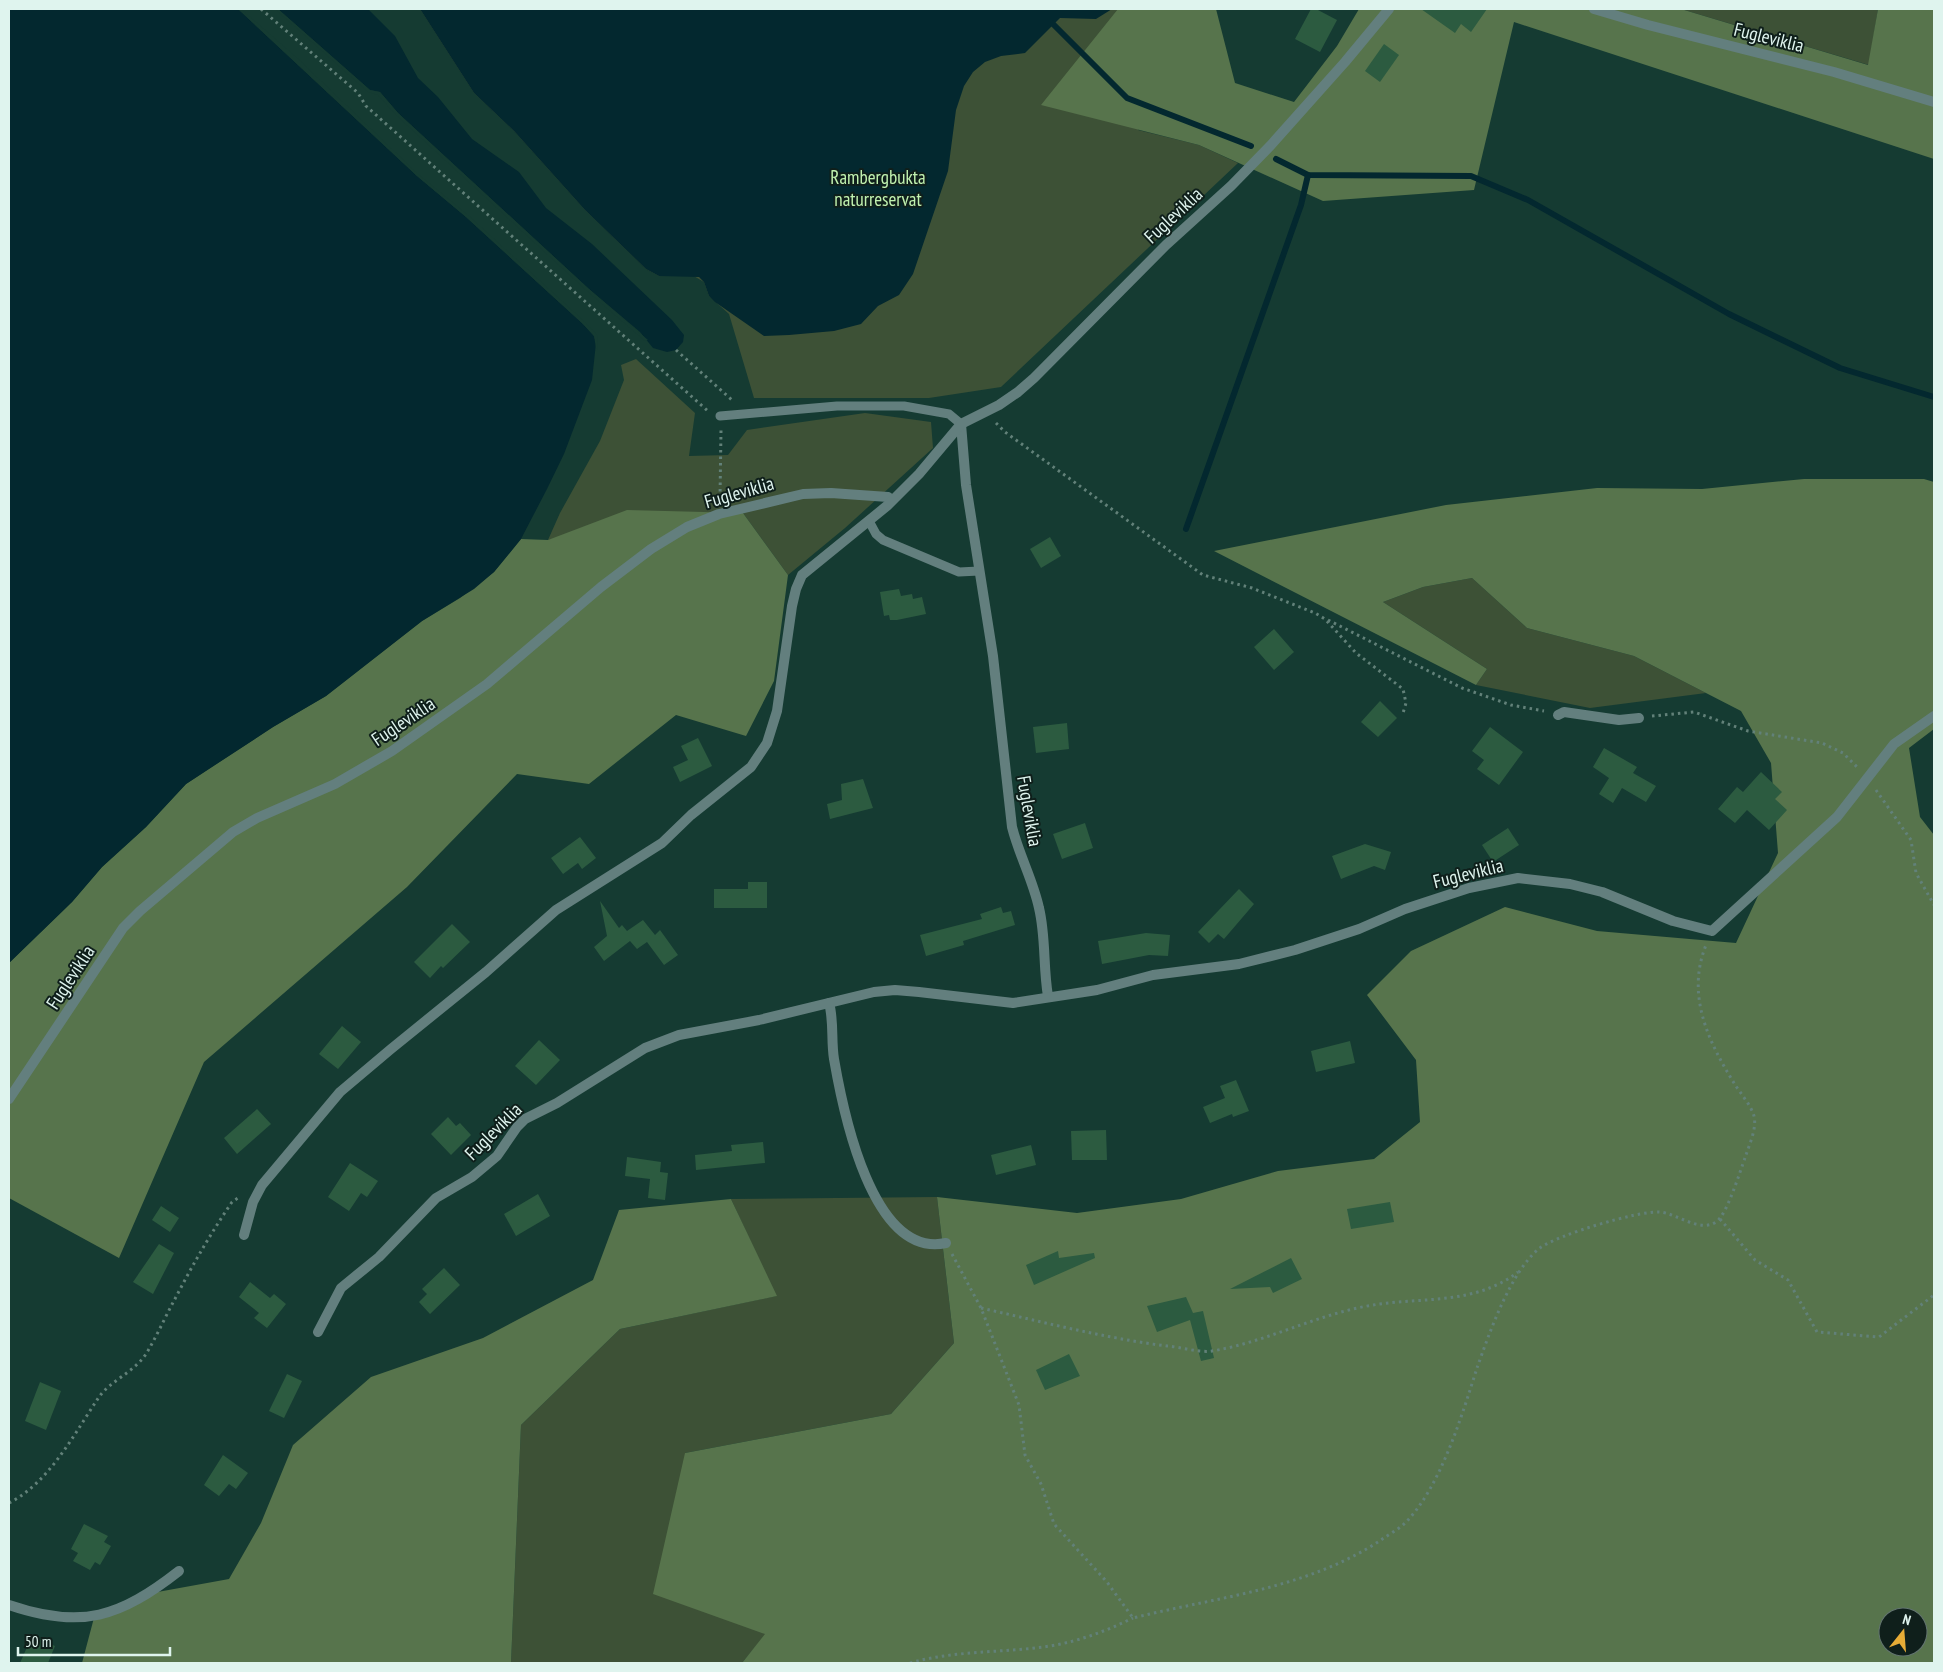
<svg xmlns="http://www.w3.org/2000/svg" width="1943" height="1672" viewBox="0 0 1943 1672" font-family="'PT Sans Narrow',sans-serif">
	<rect width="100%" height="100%" fill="#153b32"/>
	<g fill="#3d5136">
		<polygon points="420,9 1196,9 1138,130 1199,145 1238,163 1001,387 929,398 754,398 729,314 709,296 704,282 692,275 659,276 646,269 585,210 514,131 474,93"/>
		<polygon points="1681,9 1878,9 1869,65"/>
		<polygon points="636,359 695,413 689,456 728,455 747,430 865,413 931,422 933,448 845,528 788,575 743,513 548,540 560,513 600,441 624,380 621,365"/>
		<polygon points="1472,578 1527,628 1634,656 1706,693 1590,708 1476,685 1487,669 1383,602 1423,587"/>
		<polygon points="937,1197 954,1343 891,1414 685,1453 766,1634 742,1663 511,1663 521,1425 620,1329 776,1296 731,1199"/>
	</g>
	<g fill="#57744c" fill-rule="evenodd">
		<polygon points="1118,9 1216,9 1235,83 1294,102 1337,46 1359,9 1681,9 1868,65 1878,9 1934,9 1934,159 1514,22 1474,190 1323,201 1199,145 1041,105"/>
		<path d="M1804 479H1924L1934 482V729L1909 748 1920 817 1934 835V1663H742L765 1634 653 1594 685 1453 891 1414 954 1343 937 1197 1077 1213 1181 1199 1278 1171 1374 1159 1420 1122 1416 1060 1367 995 1411 951 1505 907 1597 931 1736 943 1778 853 1771 763 1741 711 1634 656 1527 628 1472 578 1423 587 1383 602 1487 669 1476 685 1214 551 1446 505 1597 488 1702 489ZM1888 1617H1918V1647H1888Z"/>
		<polygon points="627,510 743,513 788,575 774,681 746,736 676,715 589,784 517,774 407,887 204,1062 119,1258 9,1198 9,963 72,902 102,867 146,827 186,784 273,727 326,696 422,621 460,598 494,572 521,539 548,540"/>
		<polygon points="731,1199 777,1296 620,1329 521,1425 511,1663 82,1663 95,1614 152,1593 229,1579 261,1523 293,1445 371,1377 483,1338 593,1280 619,1210"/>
	</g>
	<g fill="#03282f">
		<polygon points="9,9 238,9 417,176 466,217 583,324 594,336 596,343 592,380 564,454 547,489 521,539 494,572 474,589 422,621 326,696 273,727 186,784 146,827 102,867 72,902 9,963"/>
		<polygon points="278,9 368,9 395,36 418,78 438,97 472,139 519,172 546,208 592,244 672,320 684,335 683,342 676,350 667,352 653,348 640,332 589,289 398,113 380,92 370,90"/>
		<polygon points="420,9 1112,9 1096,19 1060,18 1025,53 1001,56 985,62 973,72 964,86 956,110 948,171 913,274 899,295 878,306 861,324 834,331 789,335 764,336 715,302 709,296 704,282 699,277 659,276 646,269 585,210 514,131 474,93"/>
	</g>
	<g fill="#153b32">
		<polygon points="238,9 241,9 295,56 418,174 468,215 585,322 597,335 598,350 596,348 594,336 583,324 466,217 417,176"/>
		<polygon points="275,9 278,9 370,90 380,92 398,113 589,289 648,340 645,341 587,291 396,115 378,95 368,92"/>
	</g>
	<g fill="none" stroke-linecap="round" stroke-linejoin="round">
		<g stroke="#03282f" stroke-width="6">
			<polyline points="1053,24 1127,98 1251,146"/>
			<polyline points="1276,159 1308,175 1471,176 1528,200 1729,314 1840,368 1934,397"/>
			<polyline points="1186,529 1301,205 1308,175"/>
		</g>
	</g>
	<g fill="#2c5b40">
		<polygon points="1311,9 1316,9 1337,20 1320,52 1295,39"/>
		<polygon points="1421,9 1487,9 1471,32 1461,24 1455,33"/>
		<polygon points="1384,44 1399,55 1380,82 1365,71"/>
		<polygon points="1050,537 1061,556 1041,568 1030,549"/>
		<polygon points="899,589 901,596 912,594 913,599 922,597 926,614 897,620 890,620 889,615 884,616 880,592"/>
		<polygon points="1274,629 1294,652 1274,670 1254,647"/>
		<polygon points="1380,701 1397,718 1378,737 1361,722"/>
		<polygon points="1067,723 1069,749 1036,753 1033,727"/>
		<polygon points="1490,727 1523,752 1499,785 1477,769 1484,760 1472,751"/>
		<polygon points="698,738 712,766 680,782 673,767 688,760 681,746"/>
		<polygon points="1604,748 1637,767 1633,773 1656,786 1646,802 1622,788 1613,803 1599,794 1609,778 1593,767"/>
		<polygon points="1761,772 1782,792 1775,799 1787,810 1769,830 1747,810 1735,823 1718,809 1737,787 1743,792"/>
		<polygon points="863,779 873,808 830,819 827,804 842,800 841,784"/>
		<polygon points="1085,823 1093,848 1062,859 1053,834"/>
		<polygon points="1508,828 1519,845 1493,862 1482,845"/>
		<polygon points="580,837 596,858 582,869 578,863 563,874 551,858"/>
		<polygon points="1365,844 1391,852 1385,870 1374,866 1341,879 1332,856"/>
		<polygon points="748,882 767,882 767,908 714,908 714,889 748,889"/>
		<polygon points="1239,889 1254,904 1224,939 1218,934 1209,943 1198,932"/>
		<polygon points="600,901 619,928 622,925 627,931 643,920 655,935 660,930 678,955 664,965 647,942 637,949 630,941 604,961 594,947 607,936"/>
		<polygon points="1001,907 1003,913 1011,911 1015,925 963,941 964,945 926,956 920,935 982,919 980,914"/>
		<polygon points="452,924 470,942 443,968 441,966 430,978 414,962"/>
		<polygon points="1146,933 1170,935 1168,956 1149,955 1102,964 1098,941"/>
		<polygon points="342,1026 361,1042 338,1069 319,1054"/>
		<polygon points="539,1040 560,1060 536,1085 515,1066"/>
		<polygon points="1350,1041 1355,1063 1316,1072 1311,1051"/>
		<polygon points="1236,1080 1249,1111 1233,1117 1232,1114 1210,1123 1203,1107 1225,1098 1220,1086"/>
		<polygon points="257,1109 271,1124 237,1154 224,1138"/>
		<polygon points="448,1117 456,1126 460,1123 471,1135 451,1155 431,1134"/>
		<polygon points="1106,1130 1107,1160 1072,1160 1071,1131"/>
		<polygon points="763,1142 765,1163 696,1170 695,1155 732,1151 731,1145"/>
		<polygon points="1031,1145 1036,1165 996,1175 991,1155"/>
		<polygon points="627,1157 661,1162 660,1172 668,1173 665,1200 648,1198 650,1179 625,1176"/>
		<polygon points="350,1163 378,1181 367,1197 361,1193 349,1211 328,1197"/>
		<polygon points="538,1194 550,1216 516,1236 504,1214"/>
		<polygon points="1390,1202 1394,1222 1351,1229 1347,1209"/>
		<polygon points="161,1206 179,1218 170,1232 152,1220"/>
		<polygon points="159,1244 174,1253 153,1294 133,1282"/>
		<polygon points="1058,1251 1059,1258 1094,1253 1095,1258 1034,1285 1026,1265"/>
		<polygon points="1291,1258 1302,1279 1273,1293 1270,1287 1230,1289"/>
		<polygon points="444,1268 460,1285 430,1314 419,1302 427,1294 422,1289"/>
		<polygon points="250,1282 270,1298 274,1294 286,1304 267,1328 254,1318 259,1313 239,1297"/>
		<polygon points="1186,1297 1193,1313 1203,1311 1214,1358 1201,1361 1190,1320 1157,1332 1147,1306"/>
		<polygon points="1069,1354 1080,1376 1045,1390 1036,1370"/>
		<polygon points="287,1374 302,1381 284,1418 269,1411"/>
		<polygon points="40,1382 61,1391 46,1430 25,1421"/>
		<polygon points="223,1455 248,1473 236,1489 229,1484 219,1496 204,1485"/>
		<polygon points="84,1524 108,1536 104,1542 111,1546 100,1565 95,1562 90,1570 73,1561 78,1553 71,1549"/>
		<polygon points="32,1636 55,1646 48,1663 20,1663"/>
	</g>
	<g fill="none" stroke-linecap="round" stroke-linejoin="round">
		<g stroke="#628179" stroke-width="3" stroke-dasharray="2.5 4" stroke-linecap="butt">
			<polyline points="261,9 358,93 366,106 709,412"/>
			<polyline points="676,350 732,400"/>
			<polyline points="996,423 1005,432 1203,575 1252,588 1315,613 1325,619 1356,653 1403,689 1406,703 1403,713"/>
			<polyline points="720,498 721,430"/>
			<polyline points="1328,620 1462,688 1511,705 1544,711"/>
			<polyline points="1652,716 1694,712 1748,731 1822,743 1843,753 1857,767"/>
			<polyline points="1876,790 1911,840 1916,873 1934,905"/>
			<polyline points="1720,1219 1755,1260 1788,1280 1817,1332 1879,1337 1934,1295"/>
			<path d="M952 1254 981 1308 1019 1405 1025 1455 1041 1484 1054 1524 1107 1582 1133 1618C1217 1597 1307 1589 1381 1540 1388 1535 1397 1530 1403 1525 1440 1490 1462 1415 1477 1368 1489 1334 1511 1270 1540 1248 1557 1235 1637 1211 1659 1212 1677 1213 1699 1233 1716 1222 1727 1215 1740 1171 1745 1158 1749 1145 1757 1129 1754 1116 1751 1105 1740 1093 1734 1083 1708 1041 1686 995 1706 945"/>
			<path d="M981 1308C1043 1322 1104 1338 1167 1346 1181 1347 1199 1353 1212 1351 1267 1342 1317 1314 1373 1305 1423 1297 1475 1305 1518 1272"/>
			<path d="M9 1503C50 1482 74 1434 99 1397 110 1381 133 1373 146 1354 157 1336 166 1315 176 1297 193 1264 211 1233 232 1202L238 1198"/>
			<path d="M910 1663C956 1650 1004 1653 1050 1646 1080 1641 1106 1631 1133 1618"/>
		</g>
		<g stroke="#637f7e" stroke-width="9">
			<polyline points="720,416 837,406 904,406 949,414 961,424"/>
			<polyline points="869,521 876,534 883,540 959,572 979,571"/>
		</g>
		<g stroke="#637f7e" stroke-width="10">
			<polyline points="1594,9 1648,25 1834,72 1934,102"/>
			<path d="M961 424 966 485 993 656 1012 827C1019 855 1033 880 1039 908 1046 937 1043 967 1048 996"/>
			<polyline points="1558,715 1564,712 1619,720 1639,718"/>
			<path d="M829 1003C834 1020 831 1041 834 1059 843 1111 872 1259 946 1243"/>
			<polyline points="9,1099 123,928 140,911 233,832 257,818 335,784 392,751 487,684 601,587 651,549 687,527 719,514 803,494 831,493 888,497 892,500"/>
			<polyline points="244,1235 253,1202 262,1185 340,1092 391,1049 486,972 556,910 662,843 691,815 751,767 767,743 777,711 792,606 796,589 802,575 888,505 919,474 961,424 999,405 1018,392 1034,378 1166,245 1231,186 1271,145 1345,62 1389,9"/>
			<polyline points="318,1332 341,1288 379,1257 436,1198 472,1177 497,1156 517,1127 525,1119 557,1103 645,1048 679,1035 759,1020 874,992 895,990 919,992 1013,1003 1097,990 1153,975 1239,964 1295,950 1359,929 1405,909 1469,888 1518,878 1570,884 1602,892 1673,921 1712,931 1837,817 1894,744 1934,716"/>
			<path d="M9 1605C82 1630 120 1617 179 1571"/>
		</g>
	</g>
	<g text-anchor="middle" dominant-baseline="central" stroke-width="4" stroke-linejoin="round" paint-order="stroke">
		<g font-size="19" fill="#dff4ee" stroke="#0f1f1b">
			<text transform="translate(1769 37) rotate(14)">Fugleviklia</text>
			<text transform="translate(1173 215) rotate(-43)">Fugleviklia</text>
			<text transform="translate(739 492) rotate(-16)">Fugleviklia</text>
			<text transform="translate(403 721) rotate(-34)">Fugleviklia</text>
			<text transform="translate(1030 811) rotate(80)">Fugleviklia</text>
			<text transform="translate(1468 873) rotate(-14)">Fugleviklia</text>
			<text transform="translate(70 977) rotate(-57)">Fugleviklia</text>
			<text transform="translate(493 1131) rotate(-45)">Fugleviklia</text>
		</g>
		<g font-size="19" fill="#c1f2b0" stroke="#0f1f1b">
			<text x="878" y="177">Rambergbukta<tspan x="878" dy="22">naturreservat</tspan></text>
		</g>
	</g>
	<rect width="1943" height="1672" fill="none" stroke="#dff4ee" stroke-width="20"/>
	<g transform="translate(1903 1632) rotate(17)"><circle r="24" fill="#0f1f1b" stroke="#62746f"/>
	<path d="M0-4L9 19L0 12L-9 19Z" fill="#e7ac36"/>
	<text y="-8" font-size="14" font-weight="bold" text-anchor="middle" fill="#dff4ee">N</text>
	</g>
	<path d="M18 1647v8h152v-8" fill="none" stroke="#dff4ee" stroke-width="2.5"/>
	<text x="25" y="1647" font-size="15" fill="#dff4ee" stroke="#0f1f1b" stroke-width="4" paint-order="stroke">50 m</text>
</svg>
